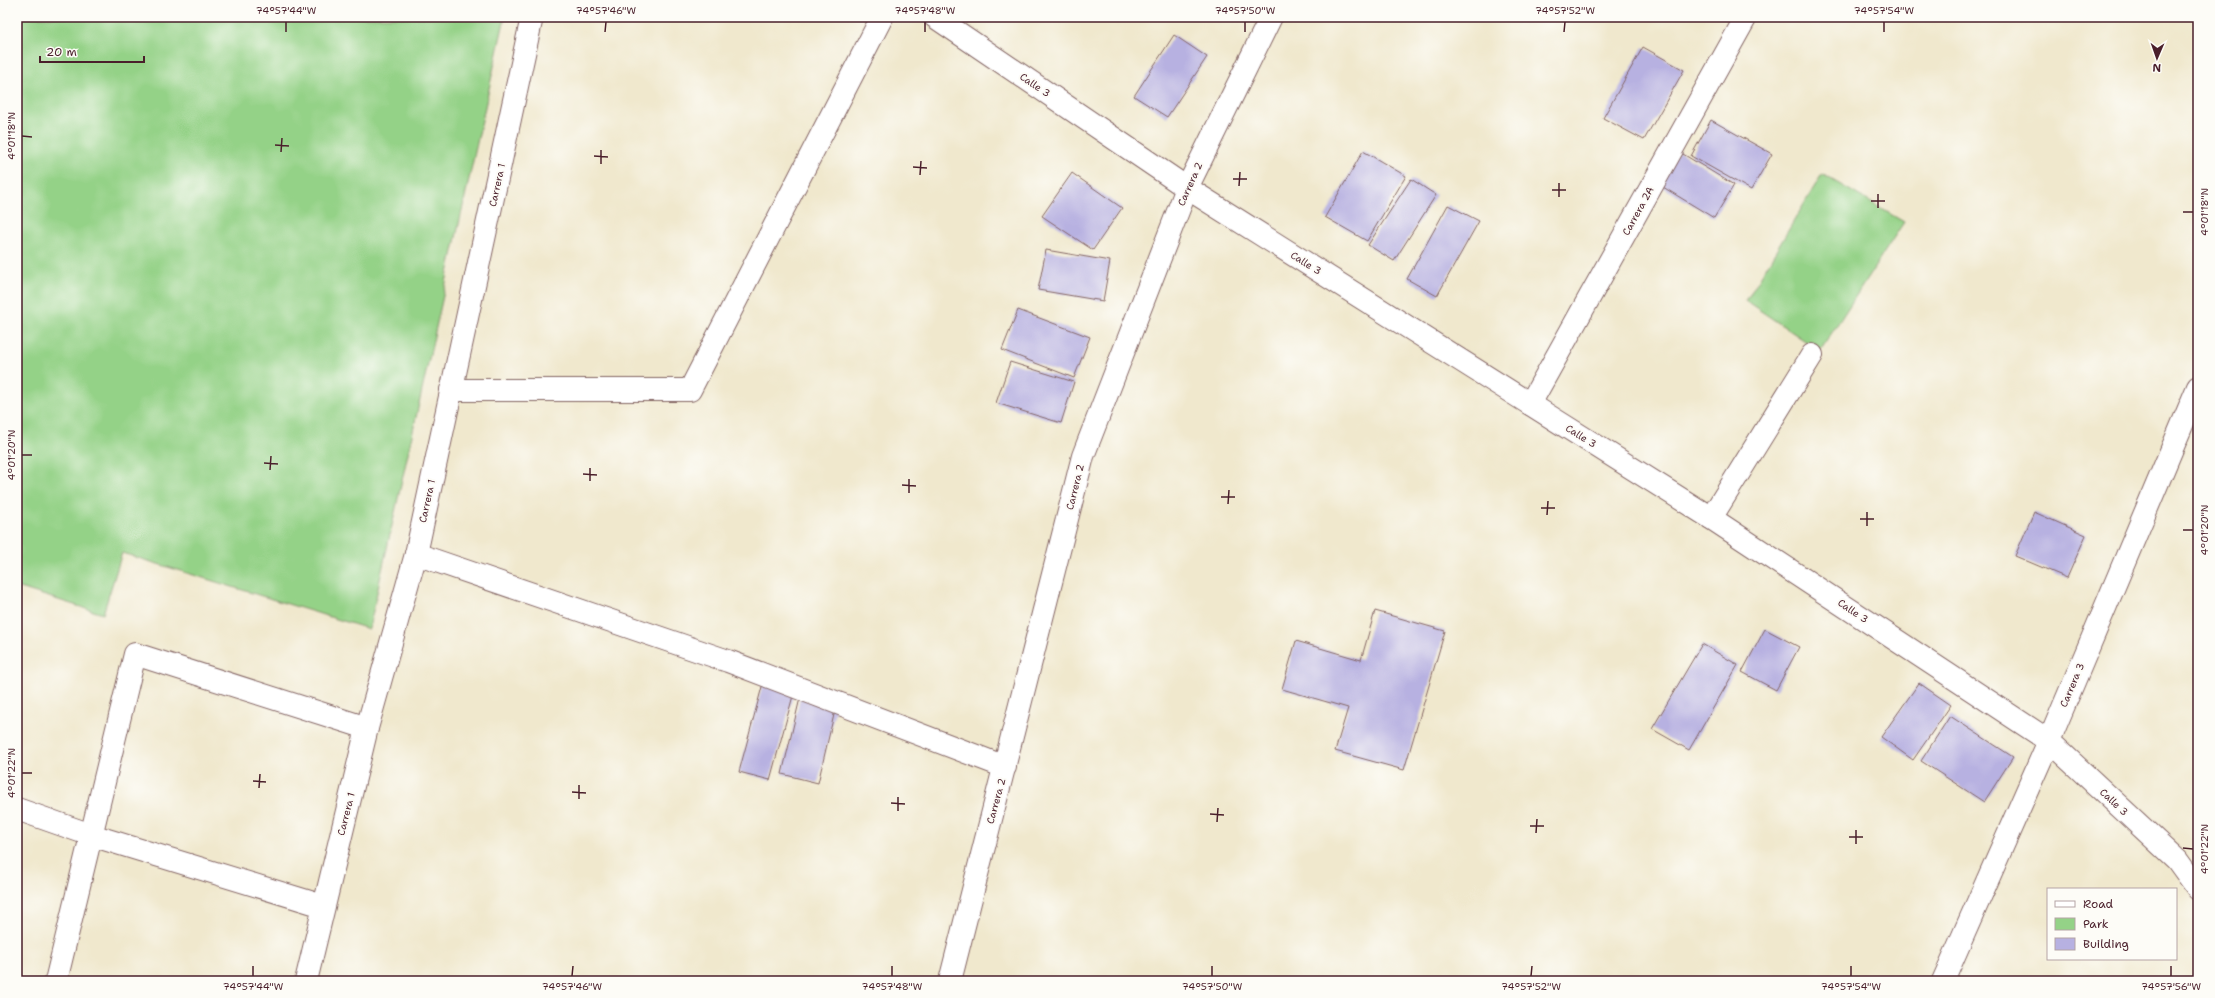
<svg xmlns="http://www.w3.org/2000/svg" width="2215" height="998" viewBox="0 0 2215 998" font-family="'Shantell Sans',sans-serif">
	<rect width="100%" height="100%" fill="#fdfcf7"/>
	<filter id="ink" filterUnits="userSpaceOnUse"><feTurbulence type="fractalNoise" baseFrequency=".025" numOctaves="2"/><feDisplacementMap in="SourceGraphic" scale="8" xChannelSelector="R" yChannelSelector="G"/><feConvolveMatrix kernelMatrix="1 2 1 2 8 2 1 2 1" color-interpolation-filters="sRGB"/></filter>
	<filter id="wash" filterUnits="userSpaceOnUse"><feTurbulence type="fractalNoise" baseFrequency=".012" numOctaves="4" result="noise"/><feDisplacementMap in="SourceGraphic" scale="16" xChannelSelector="R" yChannelSelector="G"/><feGaussianBlur stdDeviation="0.9" result="paint"/><feColorMatrix in="noise" values="0 0 0 0 0 0 0 0 0 0 0 0 0 0 0 0 0 1.4 0 .05"/><feComposite in="paint" operator="in"/></filter>
	<g filter="url(#wash)">
		<rect width="100%" height="100%" fill="#f0e8cd"/>
		<g fill="#94d287" stroke="#6f7859">
			<polygon points="17,17 505,17 369,629 122,553 103,614 17,587"/>
			<polygon points="1822,174 1904,222 1820,351 1746,301"/>
		</g>
		<g id="blocks">
			<g fill="#b7b1e1">
				<polygon points="1174,35 1207,57 1167,117 1134,96"/>
				<polygon points="1643,47 1684,70 1644,140 1603,118"/>
				<polygon points="1711,120 1772,154 1751,190 1691,156"/>
				<polygon points="1363,151 1406,176 1367,241 1325,217"/>
				<polygon points="1678,151 1734,185 1714,218 1658,184"/>
				<polygon points="1072,173 1122,208 1093,250 1042,216"/>
				<polygon points="1411,179 1436,195 1394,261 1368,245"/>
				<polygon points="1448,205 1479,221 1437,296 1407,279"/>
				<polygon points="1046,250 1110,261 1103,301 1038,290"/>
				<polygon points="1018,310 1090,337 1074,378 1002,350"/>
				<polygon points="1010,362 1074,382 1061,423 996,403"/>
				<polygon points="2034,512 2086,535 2067,578 2015,556"/>
				<polygon points="1375,611 1445,631 1404,770 1335,751 1348,708 1282,689 1296,641 1361,660"/>
				<polygon points="1765,629 1799,647 1776,690 1742,672"/>
				<polygon points="1702,644 1738,665 1689,750 1652,729"/>
				<polygon points="763,683 794,692 770,780 739,772"/>
				<polygon points="1919,683 1951,705 1913,760 1881,737"/>
				<polygon points="800,698 836,706 818,783 782,774"/>
				<polygon points="1950,716 2013,757 1984,802 1921,761"/>
			</g>
		</g>
	</g>
	<g filter="url(#ink)">
		<use href="#blocks" fill-opacity="0" stroke="#846564" stroke-width="1"/>
		<g fill="none" stroke-linecap="round" stroke-linejoin="round">
			<g stroke="#846564" stroke-width="24">
				<g id="minor">
					<polyline points="935,17 1187,188 1711,518 2049,741 2177,860 2198,889"/>
					<polyline points="451,390 690,390 882,17"/>
					<polyline points="1530,404 1746,17"/>
					<polyline points="1711,518 1812,355"/>
					<polyline points="416,554 728,661 1005,767"/>
					<polyline points="17,809 91,835 323,906"/>
					<polyline points="56,981 135,654 367,728"/>
					<polyline points="306,981 367,728 416,554 532,17"/>
					<polyline points="950,981 1083,456 1187,188 1271,17"/>
					<polyline points="1943,981 2049,741 2198,387"/>
				</g>
			</g>
			<use href="#minor" stroke="#fff" stroke-width="22"/>
		</g>
	</g>
	<path fill="none" stroke="#4a1f2b" stroke-width="1.5" d="M286 32V22M605 32 606 22M925 32V22M1245 32V22M1564 32 1565 22M1884 32V22M22 136 32 137M275 145 289 146M281 152 282 138M594 156 608 157M601 164V150M913 167 927 168M920 175 921 161M1233 179H1247M1239 186 1240 172M1552 190H1566M1559 197V183M1871 201H1885M1878 208V194M2183 212H2193M22 455H32M264 463 278 464M270 470 271 456M583 474 597 475M590 481V468M902 485 916 486M909 493V479M1221 497H1235M1228 504 1229 490M1541 508H1555M1547 515 1548 501M1860 519H1874M1867 526V512M2183 530H2193M22 773H32M253 781 266 782M259 788 260 774M572 792 586 793M579 799V785M891 803 905 804M898 811V797M1210 814 1224 815M1217 822 1218 808M1530 826H1544M1536 833 1537 819M1849 837H1863M1856 844V830M2183 848 2193 849M253 976V966M572 976 573 966M892 976V966M1212 976V966M1531 976 1532 966M1851 976V966M2171 976V966"/>
	<g text-anchor="middle" dominant-baseline="central" stroke-width="4" stroke-linejoin="round" paint-order="stroke">
		<g font-size="10" fill="#4a1f2b" stroke="#fdfcf7">
			<text transform="translate(1035 85) rotate(34)">Calle 3</text>
			<text transform="translate(1190 184) rotate(-66)">Carrera 2</text>
			<text transform="translate(497 185) rotate(-78)">Carrera 1</text>
			<text transform="translate(1638 211) rotate(-61)">Carrera 2A</text>
			<text transform="translate(1306 263) rotate(32)">Calle 3</text>
			<text transform="translate(1581 436) rotate(32)">Calle 3</text>
			<text transform="translate(1075 487) rotate(-76)">Carrera 2</text>
			<text transform="translate(427 501) rotate(-78)">Carrera 1</text>
			<text transform="translate(1853 611) rotate(34)">Calle 3</text>
			<text transform="translate(2072 685) rotate(-67)">Carrera 3</text>
			<text transform="translate(996 801) rotate(-75)">Carrera 2</text>
			<text transform="translate(2114 802) rotate(43)">Calle 3</text>
			<text transform="translate(346 814) rotate(-76)">Carrera 1</text>
		</g>
	</g>
	<rect width="2215" height="998" fill="none" stroke="#fdfcf7" stroke-width="44"/>
	<rect x="2047" y="888" width="130" height="72" fill="#fdfcf7" stroke="#b5a4a5"/>
	<rect x="2055" y="901" width="20" height="6" fill="#ffffff" stroke="#b5a4a5"/>
	<text x="2083" y="908" font-size="12" fill="#4a1f2b">Road</text>
	<rect x="2055" y="918" width="20" height="12" fill="#94d287" stroke="#b5a4a5"/>
	<text x="2083" y="928" font-size="12" fill="#4a1f2b">Park</text>
	<rect x="2055" y="938" width="20" height="12" fill="#b7b1e1" stroke="#b5a4a5"/>
	<text x="2083" y="948" font-size="12" fill="#4a1f2b">Building</text>
	<g transform="translate(2157 58) rotate(182)" stroke="#fdfcf7" stroke-width="3" paint-order="stroke">
	<path d="M0-3L7 15L0 10L-7 15Z" fill="#4a1f2b"/>
	<text y="-6" font-size="11" font-weight="bold" text-anchor="middle" fill="#4a1f2b">N</text>
	</g>
	<path d="M40 56v6h104v-6" fill="none" stroke="#4a1f2b" stroke-width="2"/>
	<text x="46" y="56" font-size="12" fill="#4a1f2b" stroke="#fdfcf7" stroke-width="3" paint-order="stroke">20 m</text>
	<rect x="22" y="22" width="2171" height="954" fill="none" stroke="#4a1f2b" stroke-width="1.5"/>
	<g font-size="10" text-anchor="middle" fill="#4a1f2b">
		<text x="286" y="14">74°57'44"W</text>
		<text x="606" y="14">74°57'46"W</text>
		<text x="925" y="14">74°57'48"W</text>
		<text x="1245" y="14">74°57'50"W</text>
		<text x="1565" y="14">74°57'52"W</text>
		<text x="1884" y="14">74°57'54"W</text>
		<text transform="translate(11 136) rotate(-90)" y="4">4°01'18"N</text>
		<text transform="translate(2204 212) rotate(-90)" y="4">4°01'18"N</text>
		<text transform="translate(11 455) rotate(-90)" y="4">4°01'20"N</text>
		<text transform="translate(2204 530) rotate(-90)" y="4">4°01'20"N</text>
		<text transform="translate(11 773) rotate(-90)" y="4">4°01'22"N</text>
		<text transform="translate(2204 849) rotate(-90)" y="4">4°01'22"N</text>
		<text x="253" y="990">74°57'44"W</text>
		<text x="572" y="990">74°57'46"W</text>
		<text x="892" y="990">74°57'48"W</text>
		<text x="1212" y="990">74°57'50"W</text>
		<text x="1531" y="990">74°57'52"W</text>
		<text x="1851" y="990">74°57'54"W</text>
		<text x="2171" y="990">74°57'56"W</text>
	</g>
</svg>
